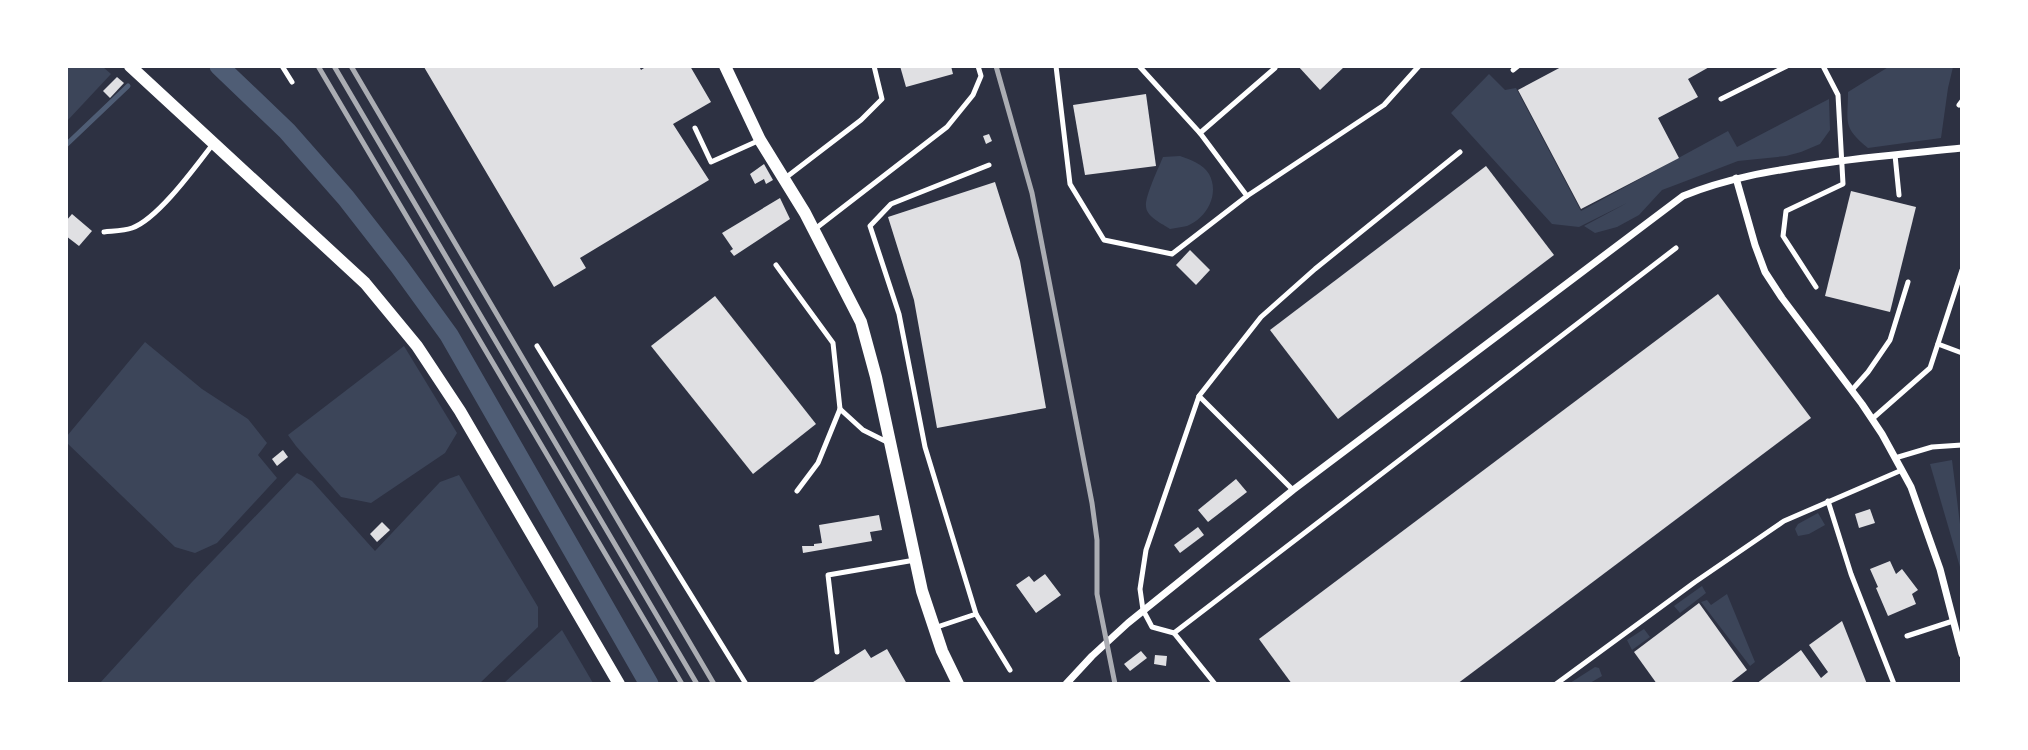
<svg xmlns="http://www.w3.org/2000/svg" width="2028" height="750" viewBox="0 0 2028 750" font-family="'Open Sans',sans-serif">
	<rect width="100%" height="100%" fill="#2d3142"/>
	<g fill="#3c4559">
		<polygon points="67,66 103,67 111,74 67,121"/>
		<path d="M1890 66 1953 67 1948 88 1941 138 1868 148C1842 127 1848 122 1848 92Z"/>
		<polygon points="1489,74 1505,90 1516,88 1581,211 1728,131 1737,147 1829,99 1830,130 1820,144 1801,152 1786,156 1738,161 1678,184 1662,190 1639,215 1617,227 1595,233 1584,226 1627,203 1579,227 1552,224 1451,113"/>
		<path d="M1180 156C1191 160 1203 164 1209 174 1220 194 1207 218 1187 226 1182 227 1176 228 1170 229 1163 224 1146 217 1146 206 1145 196 1159 167 1163 157Z"/>
		<polygon points="145,342 202,389 248,419 267,443 258,455 277,478 217,543 195,553 175,547 67,443 67,436"/>
		<polygon points="404,346 457,433 445,453 371,503 341,497 296,446 288,435"/>
		<polygon points="1952,460 1961,532 1960,567 1930,464"/>
		<polygon points="297,473 312,481 375,551 440,482 459,475 538,607 538,627 480,683 100,683 192,582"/>
		<polygon points="1818,513 1825,525 1809,534 1798,536 1795,529 1798,524"/>
		<polygon points="1702,586 1706,593 1680,613 1674,606"/>
		<polygon points="1727,594 1755,662 1750,666 1701,602 1707,600 1711,605"/>
		<polygon points="1644,629 1650,637 1632,650 1627,640"/>
		<polygon points="562,630 593,683 504,683"/>
		<polygon points="1595,667 1599,668 1602,676 1590,683 1570,683"/>
	</g>
	<g fill="none" stroke-linecap="round" stroke-linejoin="round">
		<polyline stroke="#4f5d75" stroke-width="5" points="66,145 128,86"/>
		<polyline stroke="#4f5d75" stroke-width="19" points="219,66 287,131 346,198 399,266 449,335 649,684"/>
	</g>
	<g fill="#e0e0e3">
		<polygon points="426,66 639,66 641,70 647,66 690,66 711,102 673,124 709,180 580,258 586,268 554,287 424,67"/>
		<polygon points="900,66 951,66 953,74 906,87"/>
		<polygon points="1298,66 1345,66 1320,90"/>
		<polygon points="1563,66 1711,66 1688,79 1698,97 1658,118 1679,158 1581,209 1518,90"/>
		<polygon points="117,77 124,83 110,98 103,91"/>
		<polygon points="1146,94 1156,166 1085,175 1073,105"/>
		<polygon points="989,134 992,141 986,144 983,136"/>
		<polygon points="764,164 773,180 766,184 764,179 755,184 750,174"/>
		<polygon points="1486,166 1554,255 1338,419 1270,330"/>
		<polygon points="995,182 1020,261 1046,408 937,428 914,300 888,217"/>
		<polygon points="1851,191 1916,207 1890,312 1825,296"/>
		<polygon points="780,198 790,219 734,256 730,251 733,249 722,233"/>
		<polygon points="72,214 92,231 79,246 66,236 66,221"/>
		<polygon points="1190,250 1210,270 1196,285 1176,265"/>
		<polygon points="1718,294 1811,418 1457,684 1292,684 1259,639"/>
		<polygon points="715,296 816,424 753,474 651,346"/>
		<polygon points="283,450 288,457 277,466 272,459"/>
		<polygon points="1236,479 1247,492 1208,522 1198,510"/>
		<polygon points="1870,509 1875,523 1859,528 1855,514"/>
		<polygon points="879,515 882,530 870,532 872,541 803,553 802,546 814,546 814,544 822,543 819,525"/>
		<polygon points="382,522 390,530 377,542 370,534"/>
		<polygon points="1198,527 1204,535 1180,553 1174,545"/>
		<polygon points="1890,561 1896,574 1902,569 1918,590 1912,594 1916,604 1888,616 1876,588 1878,587 1870,569"/>
		<polygon points="1045,574 1061,595 1036,613 1016,585 1029,576 1034,582"/>
		<polygon points="1699,603 1747,670 1729,684 1657,684 1634,652"/>
		<polygon points="1842,621 1867,684 1756,684 1801,650 1821,678 1828,672 1809,645"/>
		<polygon points="865,649 871,658 887,649 907,684 810,684"/>
		<polygon points="1141,651 1147,658 1130,671 1124,664"/>
		<polygon points="1155,655 1167,656 1166,666 1154,664"/>
	</g>
	<g fill="none" stroke-linecap="round" stroke-linejoin="round">
		<g stroke="#fff" stroke-width="5">
			<polyline points="282,66 292,82"/>
			<polyline points="1056,66 1070,184 1104,240 1172,254 1247,196 1200,133 1139,66"/>
			<polyline points="1513,70 1518,66"/>
			<polyline points="1721,99 1787,66"/>
			<polyline points="1959,105 1962,101"/>
			<polyline points="695,128 711,162 760,140"/>
			<polyline points="1200,133 1275,68"/>
			<polyline points="1895,155 1899,195"/>
			<polyline points="784,179 861,120 882,99 874,66"/>
			<polyline points="1247,196 1384,105 1419,66"/>
			<polyline points="815,229 947,127 973,95 981,76 978,66"/>
			<path d="M104 232C113 231 124 231 132 228 158 219 196 166 213 144"/>
			<polyline points="776,265 833,343 840,409 863,430 887,442"/>
			<polyline points="1816,287 1783,236 1786,211 1843,184 1838,95 1823,66"/>
			<polyline points="1938,344 1962,353"/>
			<polyline points="537,346 746,684"/>
			<polyline points="1852,390 1868,372 1890,340 1908,282"/>
			<polyline points="1199,396 1146,550 1140,589 1143,610 1152,627 1174,633 1676,248"/>
			<polyline points="1872,419 1930,368 1962,270"/>
			<polyline points="1895,458 1932,447 1962,445"/>
			<polyline points="1293,490 1199,396 1261,317 1315,269 1460,152"/>
			<polyline points="797,491 818,463 840,409"/>
			<polyline points="1828,501 1851,574 1894,684"/>
			<polyline points="976,614 1010,670"/>
			<polyline points="934,628 976,614 925,447 899,314 870,226 891,204 989,165"/>
			<polyline points="1174,633 1215,684"/>
			<polyline points="1907,636 1953,621"/>
			<polyline points="837,652 828,575 915,560"/>
			<polyline points="1556,684 1695,582 1784,521 1902,470"/>
		</g>
		<g stroke="#fff" stroke-width="7">
			<polyline points="1736,178 1755,245 1765,272 1782,298 1862,404 1882,434 1911,487 1940,569 1962,654"/>
			<path d="M1066 684 1092 656 1128 623 1293 490 1683 196C1727 178 1771 171 1818 164 1865 157 1914 153 1962 148"/>
		</g>
		<g stroke="#fff" stroke-width="12">
			<polyline points="130,66 365,283 417,346 460,411 619,684"/>
			<polyline points="725,66 760,140 805,213 861,322 876,377 922,591 942,651 958,684"/>
		</g>
		<g stroke="#abadb3" stroke-width="5">
			<polyline points="318,66 682,684"/>
			<polyline points="334,66 697,684"/>
			<polyline points="351,66 714,684"/>
			<polyline points="996,66 1032,193 1092,503 1097,540 1097,594 1115,684"/>
		</g>
	</g>
	<rect width="2028" height="750" fill="none" stroke="#ffffff" stroke-width="136"/>
</svg>
